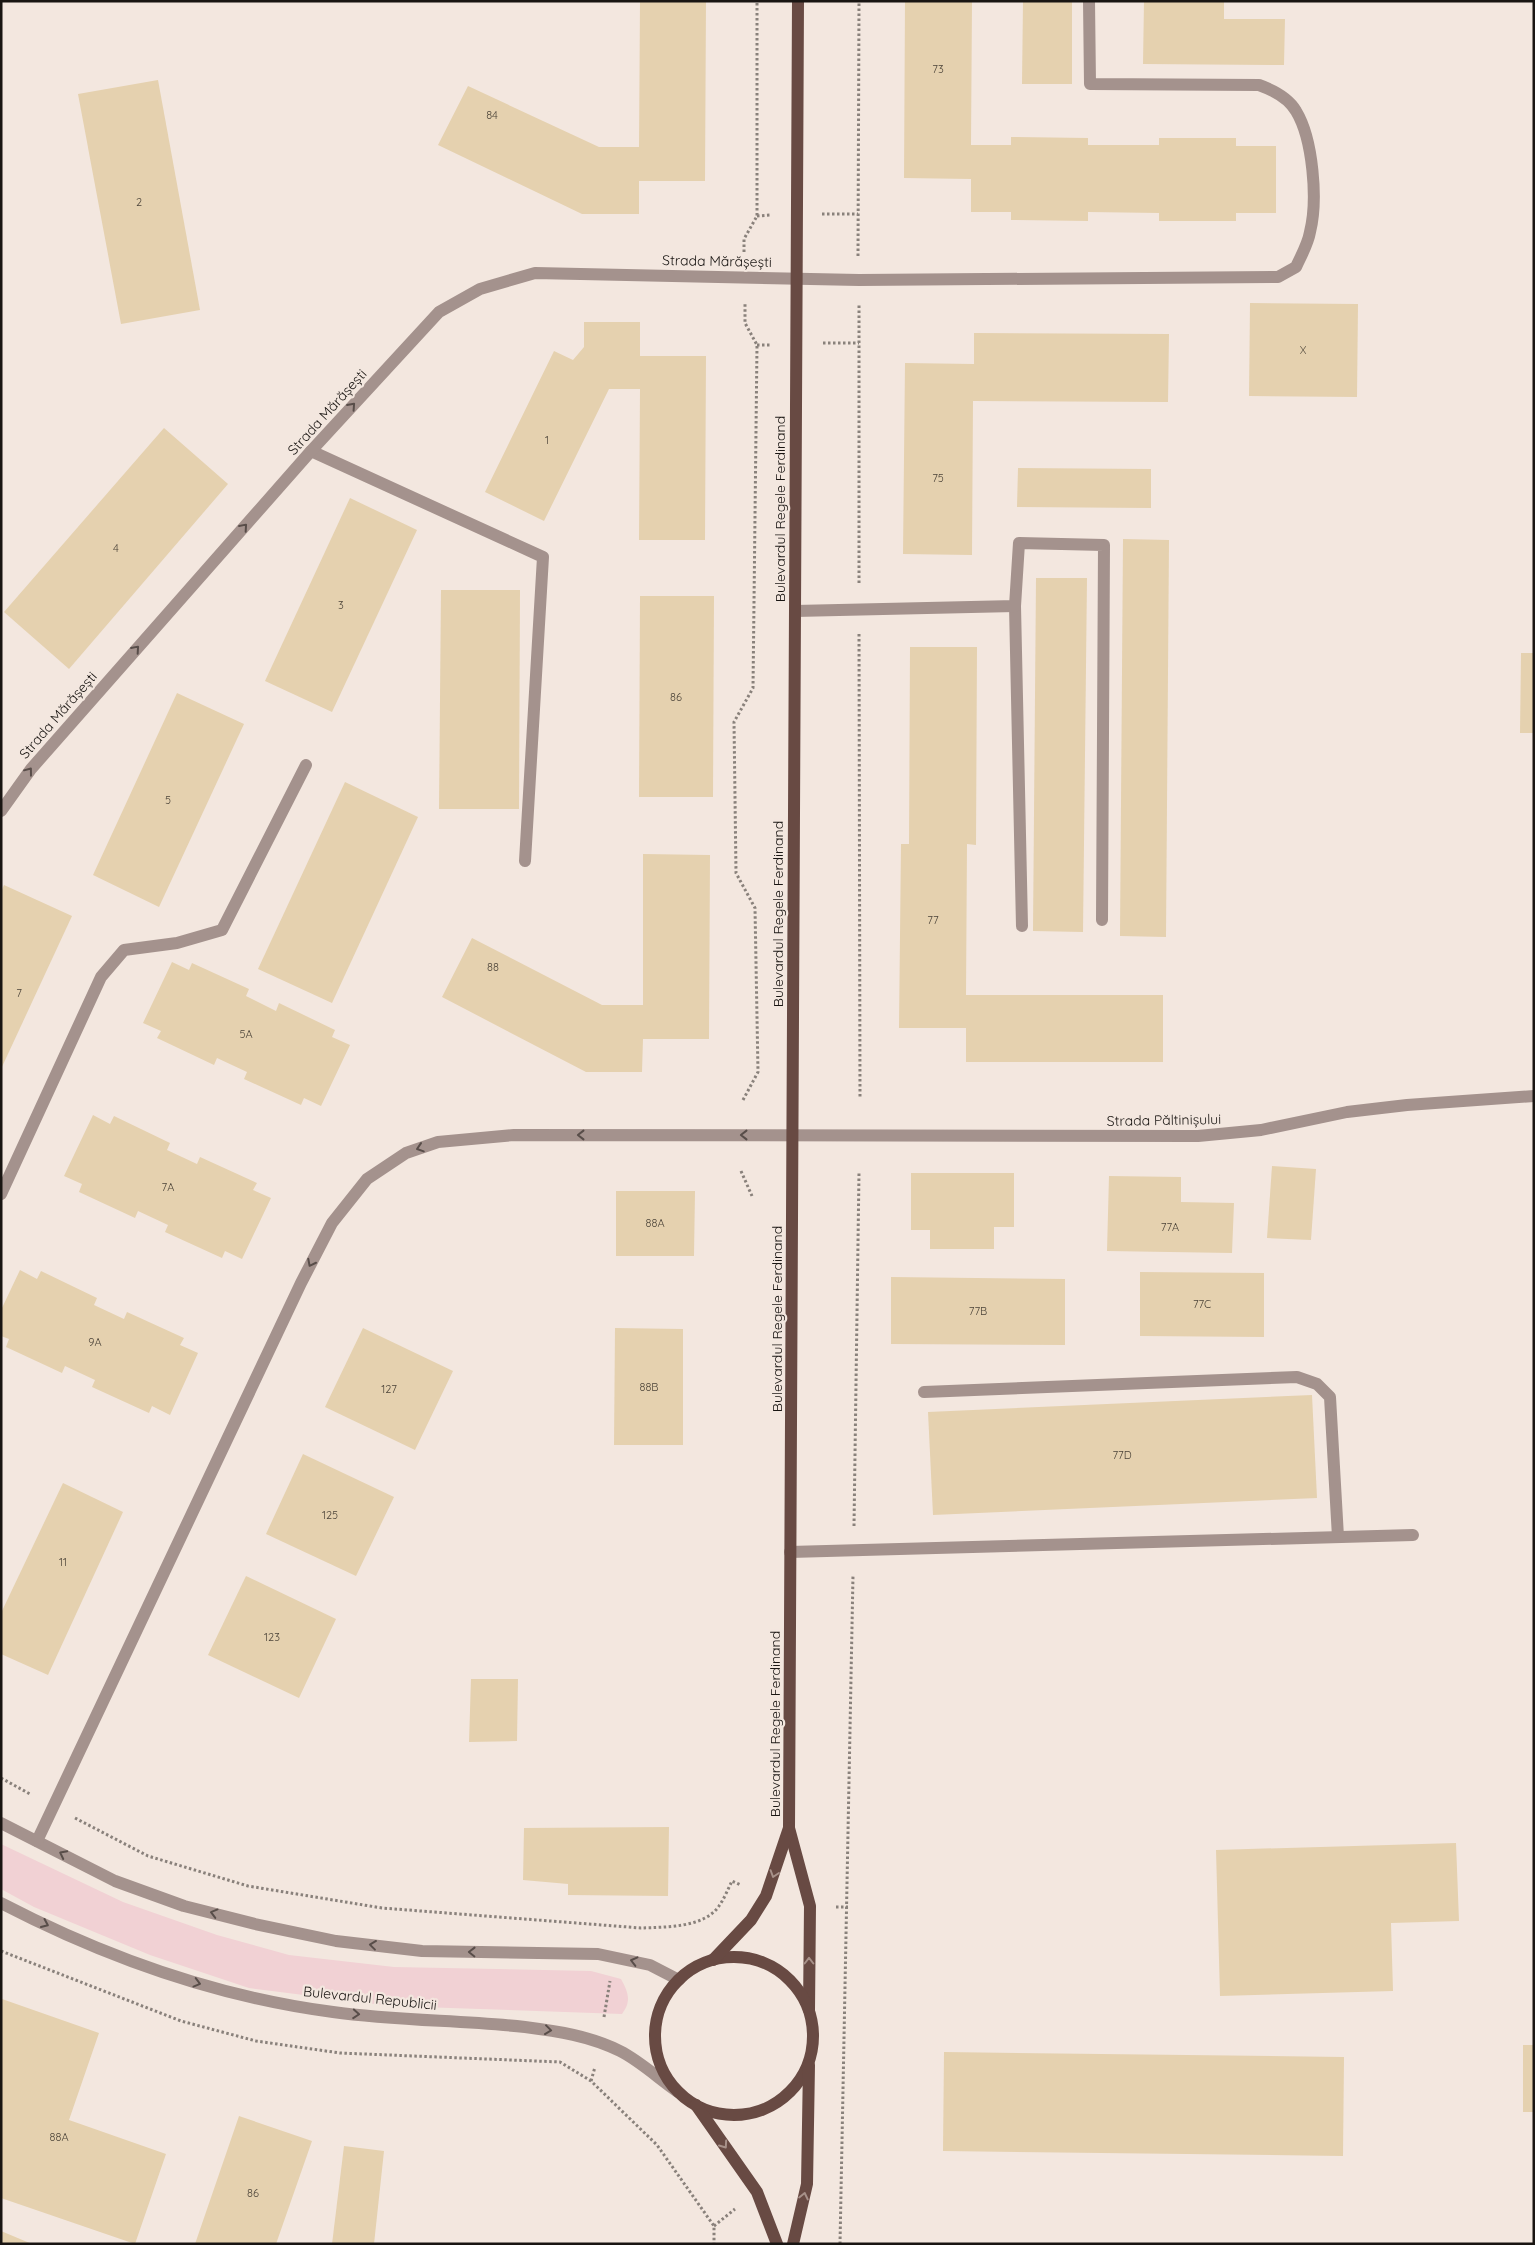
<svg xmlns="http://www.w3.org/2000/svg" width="1535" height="2245" viewBox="0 0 1535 2245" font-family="Quicksand,sans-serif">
	<rect width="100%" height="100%" fill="#f3e7df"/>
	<path fill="#f1d1d4" d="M1 1844 123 1902 217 1935 289 1955 394 1967 591 1971 621 1979C628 1992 632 2001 622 2014L391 2006 249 1988 150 1955 34 1907 1 1889Z"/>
	<g fill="#e5d1af">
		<polygon points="640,1 706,1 705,181 639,181 639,214 582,214 438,145 468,86 599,147 639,147"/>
		<polygon points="905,1 972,1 971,145 1011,145 1011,137 1088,138 1088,145 1159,145 1159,138 1236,138 1236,146 1276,146 1276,213 1236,213 1236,221 1159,221 1159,213 1088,212 1088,221 1011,220 1011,212 971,212 971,179 904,178"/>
		<polygon points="1023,1 1072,1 1072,84 1022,84"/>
		<polygon points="1144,1 1224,1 1224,19 1285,19 1284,65 1143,64"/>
		<polygon points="158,80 200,310 121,324 78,94"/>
		<polygon points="1250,303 1358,304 1357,397 1249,396"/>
		<polygon points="584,322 640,322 640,356 706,356 705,540 639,540 640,389 609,389 544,521 485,492 554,351 573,360 584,347"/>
		<polygon points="974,333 1169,334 1168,402 973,401 972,555 903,554 905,363 974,364"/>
		<polygon points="164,428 228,484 69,669 4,612"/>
		<polygon points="1018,468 1151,469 1151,508 1017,507"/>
		<polygon points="350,498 417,530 332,712 265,681"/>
		<polygon points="1123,539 1169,540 1166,937 1120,936"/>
		<polygon points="1036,578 1087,578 1083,932 1033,931"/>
		<polygon points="441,590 520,590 519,809 439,809"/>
		<polygon points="640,596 714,596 713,797 639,797"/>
		<polygon points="910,647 977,647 976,845 967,844 966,995 1163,995 1163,1062 966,1062 966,1028 899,1028 901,844 909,844"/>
		<polygon points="1521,653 1534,653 1534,733 1520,733"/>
		<polygon points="177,693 244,724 159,907 93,875"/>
		<polygon points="345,782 418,817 332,1003 258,969"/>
		<polygon points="643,854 710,855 709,1039 643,1039 642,1072 586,1072 442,997 472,938 602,1005 643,1005"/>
		<polygon points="4,885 72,916 1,1069 1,892"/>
		<polygon points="172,962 189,970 192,963 249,989 246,996 276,1011 279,1003 335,1030 332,1037 350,1045 321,1106 304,1098 301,1105 244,1079 247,1072 217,1058 214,1065 157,1038 161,1031 143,1023"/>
		<polygon points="93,1115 110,1124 114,1116 170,1143 167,1150 197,1164 200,1157 257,1183 253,1190 271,1198 242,1259 225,1251 222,1258 165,1232 168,1225 138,1211 135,1218 79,1192 82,1184 64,1176"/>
		<polygon points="1272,1166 1316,1169 1311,1240 1267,1238"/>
		<polygon points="911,1173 1014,1173 1014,1227 994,1227 994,1249 930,1249 930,1230 911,1230"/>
		<polygon points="1109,1176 1181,1177 1181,1202 1234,1203 1232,1253 1107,1251"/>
		<polygon points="616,1191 695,1191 694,1256 616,1256"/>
		<polygon points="20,1270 37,1279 41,1271 97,1298 94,1305 124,1319 127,1312 184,1338 180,1345 198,1353 170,1415 152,1406 149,1413 92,1387 95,1380 65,1366 62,1373 6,1347 9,1339 1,1336 1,1310"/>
		<polygon points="1140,1272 1264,1273 1264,1337 1140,1336"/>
		<polygon points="891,1277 1065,1279 1065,1345 891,1344"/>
		<polygon points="363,1328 453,1371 415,1450 325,1407"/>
		<polygon points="615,1328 683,1329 683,1445 614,1445"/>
		<polygon points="1312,1395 1317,1498 933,1515 928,1412"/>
		<polygon points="303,1454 394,1497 356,1576 266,1534"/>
		<polygon points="63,1483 123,1512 48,1675 1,1654 1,1613"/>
		<polygon points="246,1576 336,1619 299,1698 208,1655"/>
		<polygon points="471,1679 518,1679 517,1741 469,1742"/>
		<polygon points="669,1827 668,1896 568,1895 568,1884 523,1880 524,1828"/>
		<polygon points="1456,1843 1459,1921 1391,1923 1393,1991 1220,1996 1216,1850"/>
		<polygon points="2,1999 99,2033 69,2120 166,2154 135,2244 1,2198"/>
		<rect x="1523" y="2045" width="11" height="67"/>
		<polygon points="944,2052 1344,2057 1343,2156 943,2151"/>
		<polygon points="239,2116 312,2141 276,2244 195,2244"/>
		<polygon points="344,2146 384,2151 374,2244 332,2244"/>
		<polygon points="1,2231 32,2244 1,2244"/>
	</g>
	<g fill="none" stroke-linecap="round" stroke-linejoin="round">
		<g stroke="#89817b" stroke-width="3" stroke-dasharray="2.5 2.5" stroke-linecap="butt">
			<polyline points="822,214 858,214"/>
			<polyline points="757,216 771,215"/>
			<polyline points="744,252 744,239 757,216 757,1"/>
			<polyline points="858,256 859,1"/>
			<polyline points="823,343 859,343"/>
			<polyline points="757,345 772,345"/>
			<polyline points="859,583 859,304"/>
			<polyline points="859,634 860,1098"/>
			<polyline points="743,1100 758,1072 755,908 736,873 734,722 753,688 757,345 745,323 745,304"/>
			<polyline points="741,1171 752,1196"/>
			<polyline points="854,1526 859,1172"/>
			<polyline points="1,1778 30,1794"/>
			<path d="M75 1818 148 1856 248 1886 382 1908 641 1928C665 1927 704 1928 719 1906 724 1899 728 1889 732 1881L741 1885"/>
			<polyline points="836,1907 848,1907"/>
			<polyline points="1,1951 181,2021 256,2041 340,2053 560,2062 591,2081 657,2145 714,2226 714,2244"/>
			<polyline points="604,2017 610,1981"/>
			<polyline points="591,2081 595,2067"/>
			<polyline points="714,2226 735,2209"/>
			<polyline points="840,2244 853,1575"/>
		</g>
		<g stroke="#a4928d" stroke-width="12">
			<polyline points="311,451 543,557 525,861"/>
			<polyline points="1015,606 1022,926"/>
			<polyline points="795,611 1015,606 1019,543 1104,545 1102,920"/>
			<path d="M1 811 31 769 311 451 439 312 480 289 535 273 859 280 1278 277 1296 267C1301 256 1308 244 1310 232 1318 200 1313 139 1296 111 1288 97 1273 90 1259 85L1090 84 1089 1"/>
			<polyline points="1,1194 101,977 124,950 177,943 222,930 306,765"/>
			<polyline points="924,1392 1297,1377 1317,1384 1330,1397 1338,1537"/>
			<polyline points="790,1552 1413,1535"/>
			<polyline points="1,1823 115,1881 184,1906 255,1924 336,1941 422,1951 598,1954 650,1965 679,1980"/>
			<polyline points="37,1841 301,1283 332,1223 367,1179 406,1153 438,1142 514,1135 1198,1136 1261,1130 1347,1112 1407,1105 1534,1096"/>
			<path d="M1 1903C105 1957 218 1997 333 2012 397 2021 461 2020 525 2027 557 2031 590 2036 620 2051 640 2061 659 2079 678 2092"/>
		</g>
		<g stroke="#684a43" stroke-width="12">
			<polyline points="798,1 789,1828 810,1906 809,2010"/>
			<circle cx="734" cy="2036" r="79"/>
			<polyline points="713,1960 751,1920 766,1896 789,1828"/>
			<polyline points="696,2105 757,2192 777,2244"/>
			<polyline points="793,2244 807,2184 809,2065"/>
		</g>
	</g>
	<defs><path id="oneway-chevron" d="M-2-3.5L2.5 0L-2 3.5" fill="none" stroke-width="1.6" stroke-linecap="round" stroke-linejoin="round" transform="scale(1.25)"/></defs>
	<g stroke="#584d49">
		<use href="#oneway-chevron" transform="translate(352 406) rotate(-48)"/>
		<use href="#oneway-chevron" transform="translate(244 527) rotate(-49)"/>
		<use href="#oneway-chevron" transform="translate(136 649) rotate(-49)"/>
		<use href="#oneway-chevron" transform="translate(29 771) rotate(-53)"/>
		<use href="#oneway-chevron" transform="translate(581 1135) rotate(180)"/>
		<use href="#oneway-chevron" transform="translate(744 1135) rotate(-180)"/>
		<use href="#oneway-chevron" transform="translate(420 1148) rotate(162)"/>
		<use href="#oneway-chevron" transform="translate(311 1263) rotate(117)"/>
		<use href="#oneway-chevron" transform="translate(63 1854) rotate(-153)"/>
		<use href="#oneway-chevron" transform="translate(214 1913) rotate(-165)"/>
		<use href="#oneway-chevron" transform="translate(45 1924) rotate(24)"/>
		<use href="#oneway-chevron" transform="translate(373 1945) rotate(-173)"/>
		<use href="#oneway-chevron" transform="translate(472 1952) rotate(-179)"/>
		<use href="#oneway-chevron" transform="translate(634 1961) rotate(-166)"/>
		<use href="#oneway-chevron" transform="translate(197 1983) rotate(15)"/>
		<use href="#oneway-chevron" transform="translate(356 2014) rotate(4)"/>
		<use href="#oneway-chevron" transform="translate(548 2030) rotate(7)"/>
	</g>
	<g stroke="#a79189">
		<use href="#oneway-chevron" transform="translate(774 1874) rotate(108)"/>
		<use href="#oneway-chevron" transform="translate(809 1961) rotate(-90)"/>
		<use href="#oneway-chevron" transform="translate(724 2145) rotate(55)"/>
		<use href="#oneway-chevron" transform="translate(804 2196) rotate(-77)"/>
	</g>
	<g text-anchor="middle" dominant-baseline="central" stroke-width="4.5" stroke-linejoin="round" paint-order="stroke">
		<g font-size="11" fill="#4c4439">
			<text x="938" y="69">73</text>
			<text x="492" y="115">84</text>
			<text x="139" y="202">2</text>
			<text x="1303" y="350">X</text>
			<text x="547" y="440">1</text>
			<text x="938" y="478">75</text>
			<text x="116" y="548">4</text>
			<text x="341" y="605">3</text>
			<text x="676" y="697">86</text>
			<text x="168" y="800">5</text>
			<text x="933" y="920">77</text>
			<text x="493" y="967">88</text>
			<text x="19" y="993">7</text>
			<text x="246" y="1034">5A</text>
			<text x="168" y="1187">7A</text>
			<text x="655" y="1223">88A</text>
			<text x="1170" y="1227">77A</text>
			<text x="1202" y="1304">77C</text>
			<text x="978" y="1311">77B</text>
			<text x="95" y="1342">9A</text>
			<text x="649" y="1387">88B</text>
			<text x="389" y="1389">127</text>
			<text x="1122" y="1455">77D</text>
			<text x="330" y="1515">125</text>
			<text x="63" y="1562">11</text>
			<text x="272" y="1637">123</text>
			<text x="59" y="2137">88A</text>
			<text x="253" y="2193">86</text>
		</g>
		<g font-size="14" fill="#191512" stroke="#f3e7df">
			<text transform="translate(717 261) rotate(1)">Strada Mărășești</text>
			<text transform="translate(327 412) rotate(-48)">Strada Mărășești</text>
			<text transform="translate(780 509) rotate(-90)">Bulevardul Regele Ferdinand</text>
			<text transform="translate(58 715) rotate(-49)">Strada Mărășești</text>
			<text transform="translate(778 914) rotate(-90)">Bulevardul Regele Ferdinand</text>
			<text transform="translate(1164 1120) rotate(-1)">Strada Păltinișului</text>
			<text transform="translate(777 1319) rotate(-90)">Bulevardul Regele Ferdinand</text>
			<text transform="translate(775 1724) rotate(-90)">Bulevardul Regele Ferdinand</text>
			<text transform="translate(370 1998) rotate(6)">Bulevardul Republicii</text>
		</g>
	</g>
	<rect width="1535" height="2245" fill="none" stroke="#191512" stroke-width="5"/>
</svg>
